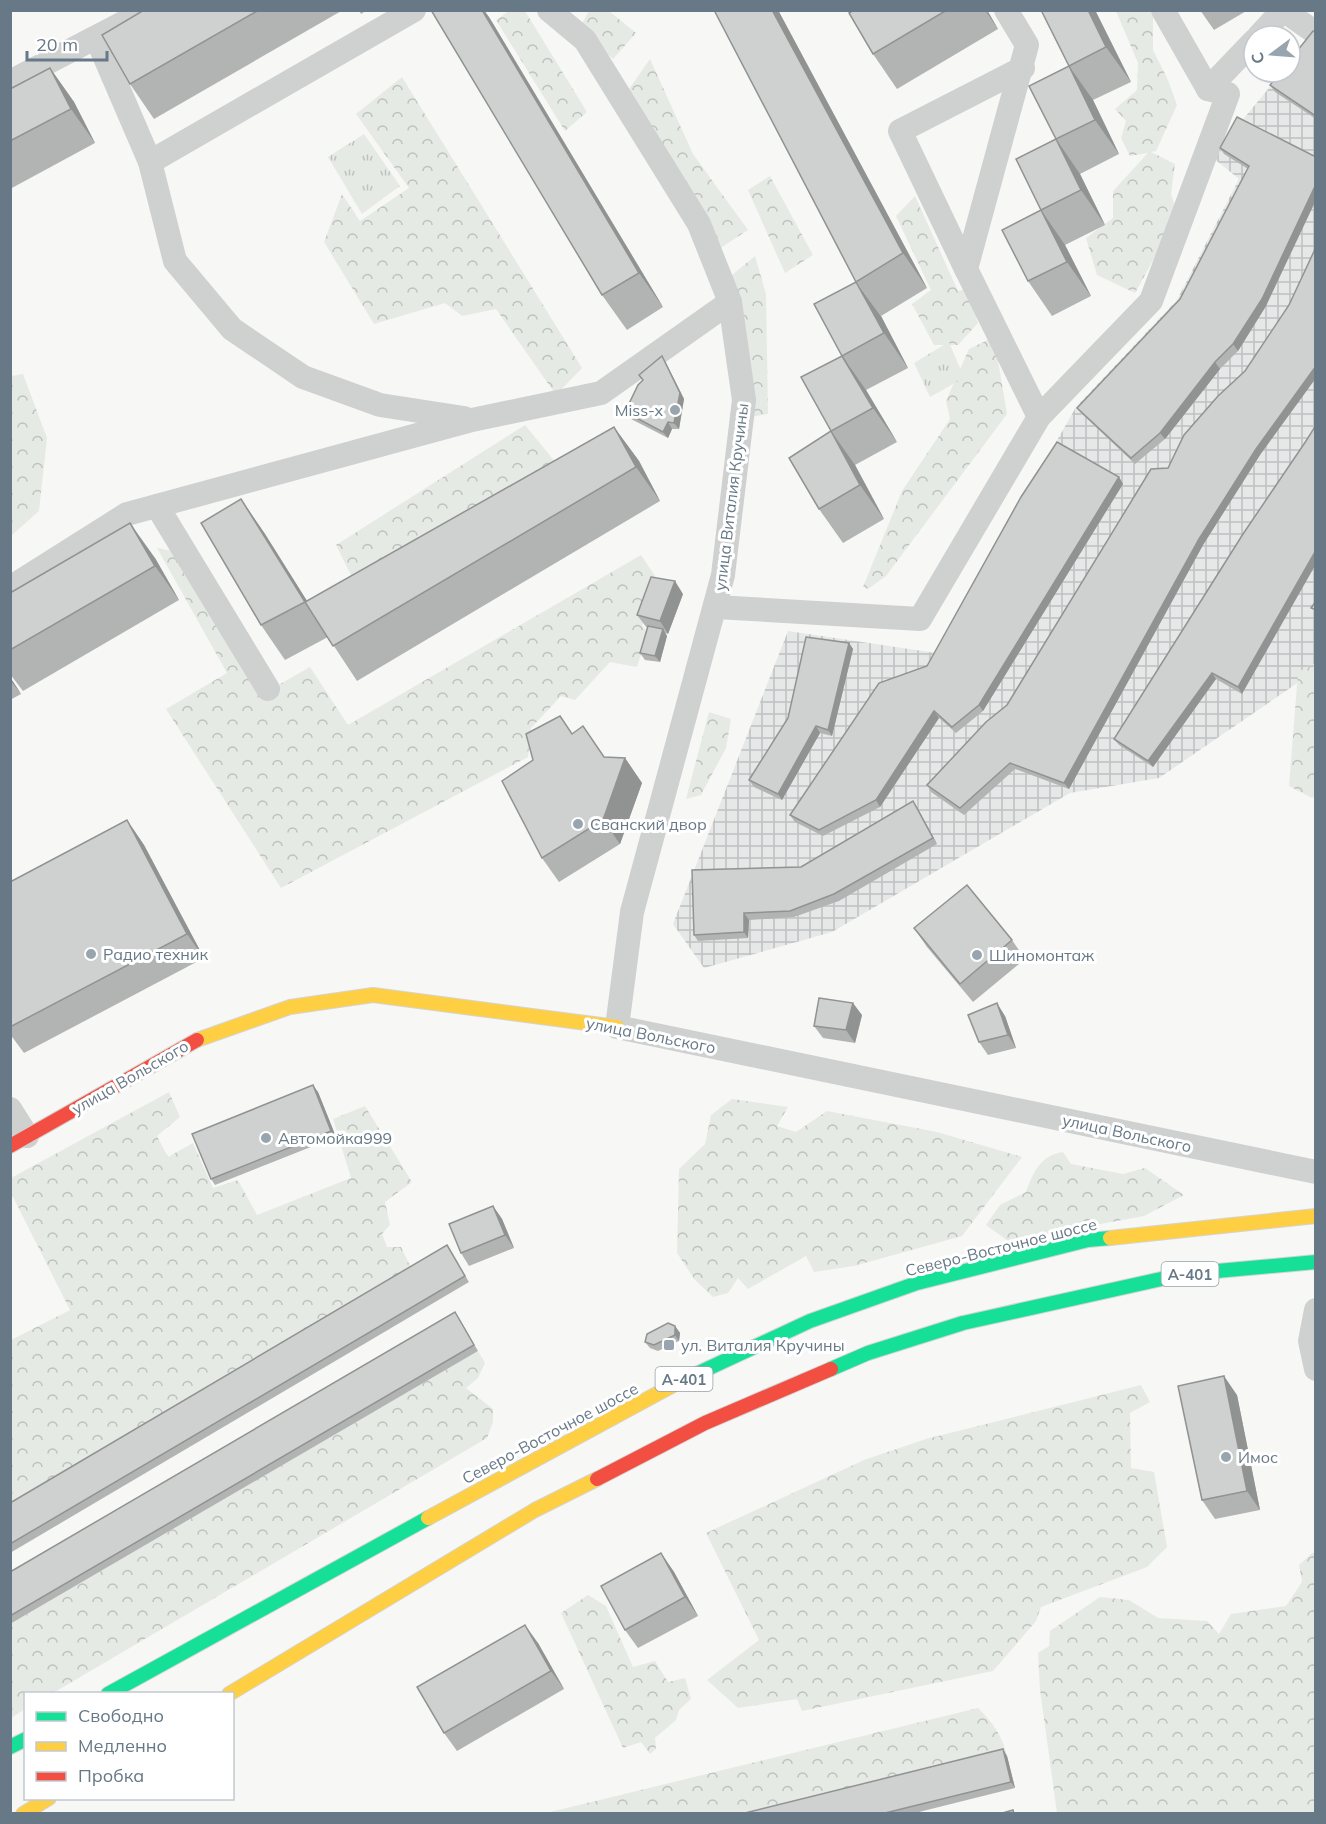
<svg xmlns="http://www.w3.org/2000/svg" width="1326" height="1824" viewBox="0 0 1326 1824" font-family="Mulish,sans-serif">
	<defs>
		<pattern id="industrial-grid" width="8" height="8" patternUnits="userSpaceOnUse" patternTransform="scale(1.5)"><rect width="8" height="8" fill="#e6e7e7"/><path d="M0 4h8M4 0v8" fill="none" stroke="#bec0c1"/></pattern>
		<pattern id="forest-crowns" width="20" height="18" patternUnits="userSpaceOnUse" patternTransform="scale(1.5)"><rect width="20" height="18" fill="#e6eae4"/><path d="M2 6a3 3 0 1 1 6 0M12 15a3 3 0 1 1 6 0" fill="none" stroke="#bec2be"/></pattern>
		<pattern id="park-tufts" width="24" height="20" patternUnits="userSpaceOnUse" patternTransform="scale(1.5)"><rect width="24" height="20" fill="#e6eae4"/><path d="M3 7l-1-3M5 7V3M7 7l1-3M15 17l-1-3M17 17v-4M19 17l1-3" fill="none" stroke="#bec2be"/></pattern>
	</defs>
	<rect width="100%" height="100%" fill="#f7f7f6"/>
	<polygon fill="url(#industrial-grid)" points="1315,32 1315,671 1159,778 1070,793 832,932 704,968 673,924 788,631 936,653 1076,407 1177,300 1239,179 1212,157 1282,72 1290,72"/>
	<g fill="url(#forest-crowns)">
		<polygon points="510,10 525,11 587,112 565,131 496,20"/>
		<polygon points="589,11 609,11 636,33 613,59 579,29"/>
		<polygon points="1116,11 1153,11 1153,50 1168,80 1177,105 1156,151 1151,152 1175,164 1171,194 1178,215 1135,293 1097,275 1086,238 1113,218 1113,191 1148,153 1130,156 1121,138 1126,121 1115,109 1137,90 1138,63"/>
		<polygon points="650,59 693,154 748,230 719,249 629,89"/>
		<polygon points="402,77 582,368 556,395 496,309 462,316 445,303 374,324 324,242 342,194 360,221 409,188 356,114"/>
		<polygon points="770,176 813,255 785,273 748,190"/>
		<polygon points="915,196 958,291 967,289 978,323 958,345 934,345 912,304 931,290 896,216"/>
		<polygon points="755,256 766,294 768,414 750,417 732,275"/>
		<polygon points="994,337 1007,414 886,576 868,589 863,587 902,491 950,419 946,401 969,349"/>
		<polygon points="23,374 47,438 39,511 11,536 11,376"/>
		<polygon points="525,425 561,469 362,597 336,545"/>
		<polygon points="157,548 193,555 273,688 310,667 348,725 641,555 659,582 642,626 648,632 637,667 610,662 575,700 561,696 531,728 528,757 281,888 166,709 227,673"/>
		<polygon points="1315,663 1316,795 1312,798 1289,786 1298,672"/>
		<polygon points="709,712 731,719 726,748 701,795 686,799"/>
		<polygon points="169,1092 180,1117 157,1136 168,1157 193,1143 213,1188 238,1180 257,1215 351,1178 333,1119 365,1106 412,1182 385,1202 390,1225 382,1234 387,1247 401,1247 412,1270 11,1506 11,1340 70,1310 11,1193 11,1178"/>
		<polygon points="732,1099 788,1107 777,1126 796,1132 827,1111 937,1132 1022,1157 962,1236 854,1266 814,1272 806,1256 748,1289 738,1278 728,1293 713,1297 695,1280 677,1253 679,1169 705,1144 711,1115"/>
		<path d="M1063 1152 1071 1164 1123 1174 1145 1168 1184 1195 1144 1216 1008 1241 986 1225 1000 1205 1026 1192C1033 1172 1041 1155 1063 1152Z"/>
		<polygon points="478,1351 485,1363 478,1378 466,1388 493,1409 493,1422 487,1438 53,1693 26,1694 25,1709 11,1718 10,1624"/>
		<polygon points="1141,1385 1150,1402 1130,1413 1131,1468 1154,1472 1167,1547 1147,1567 1041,1607 1036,1621 993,1671 802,1711 797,1699 738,1708 707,1680 759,1640 706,1533 864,1460 926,1439"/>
		<polygon points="1312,1553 1315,1553 1315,1813 1057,1813 1040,1690 1038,1653 1049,1646 1050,1631 1100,1597 1129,1600 1158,1618 1207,1621 1219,1634 1231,1614 1286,1606 1302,1582 1299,1565"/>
		<polygon points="588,1595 606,1606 633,1667 655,1661 668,1682 685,1678 691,1699 679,1710 676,1720 655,1738 656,1749 650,1754 641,1742 623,1748 561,1613"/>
		<path d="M978 1708C993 1723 1002 1735 1007 1756L771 1813 542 1814Z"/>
	</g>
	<g fill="url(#park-tufts)">
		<polygon points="364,134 400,186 362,214 328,157"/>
		<polygon points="949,342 964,378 930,397 914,363"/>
	</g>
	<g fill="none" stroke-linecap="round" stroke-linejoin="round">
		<g stroke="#d3d4d5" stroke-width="16">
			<g id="fast">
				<polyline points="831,1369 868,1353 963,1323 1184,1274 1316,1262"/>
				<polyline points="677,1383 810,1321 917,1283 1088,1240 1110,1238"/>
				<polyline points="108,1694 428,1518"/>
				<polyline points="10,1747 26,1739"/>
			</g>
		</g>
		<g stroke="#d3d4d5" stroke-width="16">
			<g id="slow">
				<polyline points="197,1040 290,1007 373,995 617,1027"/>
				<polyline points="1110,1238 1316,1216"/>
				<polyline points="428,1518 677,1383"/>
				<polyline points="229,1694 535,1510 597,1479"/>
				<polyline points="23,1814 49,1798"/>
			</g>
		</g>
		<g stroke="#d3d4d5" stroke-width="16">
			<g id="jam">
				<polyline points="10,1146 197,1040"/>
				<polyline points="597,1479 705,1423 831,1369"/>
			</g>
		</g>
		<g stroke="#cfd1d1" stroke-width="24">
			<polyline points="549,10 585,40 699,224 730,302 744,400 723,575 632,912 617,1027 1316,1172"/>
			<polyline points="1006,10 1027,45 966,269 1039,417"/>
			<polyline points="1259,36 1283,10 1316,33"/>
			<polyline points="97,39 150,162 175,261 232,329 303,377 380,405 464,418"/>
			<polyline points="10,82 148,10"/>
			<polyline points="1208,89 1254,41"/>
			<polyline points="150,162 414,10"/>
			<polyline points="966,269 900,131 1023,68"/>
			<polyline points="157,506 268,689"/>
			<polyline points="10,588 127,514 472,420 601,393 730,302"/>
			<polyline points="716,607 920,619 1039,417 1151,301 1228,94 1208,89 1163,10"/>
			<polyline points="10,1109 27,1136"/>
			<polyline points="1316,1310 1310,1341 1316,1369"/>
		</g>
		<use href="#fast" stroke="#16e098" stroke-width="14"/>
		<use href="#slow" stroke="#ffcf43" stroke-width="14"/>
		<use href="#jam" stroke="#f24e42" stroke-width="14"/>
	</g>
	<g fill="#b2b4b4">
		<polygon points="144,10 343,10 154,119 130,84"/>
		<polygon points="359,10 367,10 361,14"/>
		<polygon points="714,10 778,10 927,288 881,316 856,282"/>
		<polygon points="854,10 987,10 998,29 897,89 873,54"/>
		<polygon points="1095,10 1131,82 1093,100 1119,154 1080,174 1105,225 1065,245 1091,296 1052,316 1028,281 1056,139 1069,66"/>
		<polygon points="1200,10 1248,10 1214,30"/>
		<polygon points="489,17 663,307 627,330 602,295"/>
		<polygon points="1316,33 1316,119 1275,92 1270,85"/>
		<polygon points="50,68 74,102 95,143 10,189 10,89"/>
		<polygon points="1220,148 1316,157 1266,306 1238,351 1220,369 1165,439 1135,464 1082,414 1077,408 1180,299 1248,169 1224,154"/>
		<polygon points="881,316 908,368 866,390 897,442 855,465 884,519 843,543 819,509 842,356"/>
		<polygon points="662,356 666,363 684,399 679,429 672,429 668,438 629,418 625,412 643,381 639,375"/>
		<polygon points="614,427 639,461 660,501 357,681 328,637 285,660 261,625 241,499 265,534 307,601"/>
		<polygon points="1260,455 1203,545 1069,789 1015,769 964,815 931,792 927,785 1007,705 1168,468"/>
		<polygon points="1119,477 1123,484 983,711 956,733 939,718 880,807 823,836 795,822 790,815 927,666"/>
		<polygon points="1243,534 1242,694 1216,679 1153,767 1119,745 1114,739"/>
		<polygon points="155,558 179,600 23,691 10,674 10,593"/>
		<polygon points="683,594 668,634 665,633 667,636 660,662 645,660 640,653 647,628 637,615"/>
		<polygon points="849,643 853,649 832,736 820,733 782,800 754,787 749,780"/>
		<polygon points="10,677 21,694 10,700"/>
		<polygon points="572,733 604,757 625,758 642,783 620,844 559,882 542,858"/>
		<polygon points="917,807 937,844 839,901 794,917 749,920 748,938 698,941 694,935 801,867"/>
		<polygon points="127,820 144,845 204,958 24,1053 10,1034 10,882"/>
		<polygon points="914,928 1012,940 1025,959 973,1002 927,947"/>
		<polygon points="862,1015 855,1043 823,1038 814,1026"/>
		<polygon points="1005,1016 1016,1048 988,1055 979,1042"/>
		<polygon points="318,1092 336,1137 215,1185 211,1179"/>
		<polygon points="493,1206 502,1219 514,1248 469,1266 461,1253"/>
		<polygon points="447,1245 469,1282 10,1553 10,1503"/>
		<polygon points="459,1318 478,1351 10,1624 10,1572"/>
		<polygon points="675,1326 680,1333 679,1341 658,1351 650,1348 645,1342"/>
		<polygon points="1237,1395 1260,1510 1215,1519 1202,1500"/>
		<polygon points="661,1553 674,1572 698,1616 638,1648 625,1630"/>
		<polygon points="538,1643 564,1689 457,1751 444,1733"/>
		<polygon points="1007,1756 1015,1788 911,1814 741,1814"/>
	</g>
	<g fill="#919292">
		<polygon points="482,10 484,10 489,17 663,307 639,273"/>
		<polygon points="772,10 778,10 927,288 903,253"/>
		<polygon points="985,10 987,10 998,29"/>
		<polygon points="1088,10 1095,10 1131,82 1106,47"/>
		<polygon points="1069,66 1093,100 1119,154 1095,120"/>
		<polygon points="50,68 74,102 95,143 71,109"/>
		<polygon points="1056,139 1080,174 1105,225 1081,190"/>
		<polygon points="1316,184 1316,200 1266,306 1238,351 1233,344"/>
		<polygon points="1041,210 1065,245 1091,296 1067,262"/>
		<polygon points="856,282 881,316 908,368 884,333"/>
		<polygon points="662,356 666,363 684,399 679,429 674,423"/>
		<polygon points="842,356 866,390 897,442 873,408"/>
		<polygon points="1215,362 1220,369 1165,439 1160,433"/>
		<polygon points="1316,366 1316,378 1260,455 1203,545 1069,789 1064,783 1199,539 1256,449"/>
		<polygon points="668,422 672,429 668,438 663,432"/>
		<polygon points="614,427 639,461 660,501 636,467"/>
		<polygon points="831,431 855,465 884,519 860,485"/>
		<polygon points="1119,477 1123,484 983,711 979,705"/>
		<polygon points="241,499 265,534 329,636 305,602"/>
		<polygon points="130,523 155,558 179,600 155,566"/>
		<polygon points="1316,550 1316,564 1242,694 1238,687"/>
		<polygon points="675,581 683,594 668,634 660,621"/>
		<polygon points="663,629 667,636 660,662 655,656"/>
		<polygon points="849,643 853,649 832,736 828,730"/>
		<polygon points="1212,673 1216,679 1153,767 1148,761"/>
		<polygon points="10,677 21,694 10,680"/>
		<polygon points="934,711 939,718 880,807 876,800"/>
		<polygon points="816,726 820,733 782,800 778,794"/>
		<polygon points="625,758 642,783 620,844 603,820"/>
		<polygon points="913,801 917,807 937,844 933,838"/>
		<polygon points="127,820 144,845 204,958 187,934"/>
		<polygon points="744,913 749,920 748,938 744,932"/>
		<polygon points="853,1003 862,1015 855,1043 846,1030"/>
		<polygon points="997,1003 1005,1016 1016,1048 1008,1035"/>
		<polygon points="313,1085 318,1092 336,1137 331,1131"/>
		<polygon points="493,1206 502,1219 514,1248 505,1235"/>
		<polygon points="675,1326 680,1333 679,1341 675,1335"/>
		<polygon points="1224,1376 1237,1395 1260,1510 1247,1491"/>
		<polygon points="661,1553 674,1572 698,1616 685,1597"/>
		<polygon points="525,1625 538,1643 564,1689 551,1671"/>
		<polygon points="1003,1749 1007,1756 1015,1788 1011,1782"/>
	</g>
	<g fill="#cfd1d1" stroke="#919292" stroke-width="1.5">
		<polygon points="144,10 259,10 130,84 102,35"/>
		<polygon points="431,10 482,10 639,273 602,295"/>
		<polygon points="714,10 772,10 903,253 856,282"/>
		<polygon points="854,10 947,10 873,54 849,13"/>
		<polygon points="1041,10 1088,10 1106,47 1069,66"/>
		<polygon points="1313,31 1316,33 1316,116 1270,85 1281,72 1290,72 1290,60"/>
		<polygon points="1069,66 1095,120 1056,139 1029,86"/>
		<polygon points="50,68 71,109 10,141 10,89"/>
		<polygon points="1237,117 1316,157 1316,184 1262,299 1233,344 1215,362 1160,433 1131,458 1077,408 1180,299 1249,166 1220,148"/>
		<polygon points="1056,139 1081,190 1041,210 1016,159"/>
		<polygon points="1041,210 1067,262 1028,281 1002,230"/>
		<polygon points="1316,247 1316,366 1256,449 1199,539 1064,783 1010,763 960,808 927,785 986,722 1007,705 1151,469 1168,468 1184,435 1218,396 1245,371 1289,305"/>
		<polygon points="856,282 884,333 842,356 814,304"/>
		<polygon points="662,356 680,393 674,423 668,422 663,432 625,412 638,385 643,380 639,375"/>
		<polygon points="842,356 873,408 831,431 860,485 819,509 789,458 831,431 801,377"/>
		<polygon points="1316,425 1316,550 1238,687 1212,673 1148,761 1114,739 1243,534 1306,441"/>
		<polygon points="614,427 636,467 333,646 305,602"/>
		<polygon points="1057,442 1119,477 979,705 952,727 934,711 876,800 819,830 790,815 879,683 927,666 1021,497"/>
		<polygon points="241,499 305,602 261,625 201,523"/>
		<polygon points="130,523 155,566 10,650 10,593"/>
		<polygon points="651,577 675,581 660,621 637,615"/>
		<polygon points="1316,601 1316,610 1311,608"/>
		<polygon points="648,626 663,629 655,656 640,653"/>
		<polygon points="806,637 849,643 828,730 816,726 778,794 749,780 788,718"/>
		<polygon points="560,716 572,734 583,726 604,757 625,758 603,820 542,858 502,781 533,760 526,734"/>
		<polygon points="913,801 933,838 834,894 790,911 744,913 744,932 694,935 692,870 801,867"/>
		<polygon points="127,820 187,934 10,1027 10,882"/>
		<polygon points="967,885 1012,940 960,984 914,928"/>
		<polygon points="819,998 853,1003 846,1030 814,1026"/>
		<polygon points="997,1003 1008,1035 979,1042 968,1015"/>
		<polygon points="313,1085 331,1131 211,1179 192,1134"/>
		<polygon points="493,1206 505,1235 461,1253 449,1224"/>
		<polygon points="447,1245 465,1276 10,1544 10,1503"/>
		<polygon points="455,1312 474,1345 10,1616 10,1572"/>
		<polygon points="668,1323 675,1326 675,1335 654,1345 645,1342 647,1334"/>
		<polygon points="1224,1376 1247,1491 1202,1500 1178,1386"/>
		<polygon points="661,1553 685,1597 625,1630 601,1586"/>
		<polygon points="525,1625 551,1671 444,1733 417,1687"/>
		<polygon points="1003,1749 1011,1782 881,1814 741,1814"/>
		<polygon points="1013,1810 1014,1814 999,1814"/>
	</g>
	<g fill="#99a5ae" stroke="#fff" stroke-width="2">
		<circle cx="675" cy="410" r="6"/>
		<circle cx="578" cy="824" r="6"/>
		<circle cx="91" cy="954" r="6"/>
		<circle cx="977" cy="955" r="6"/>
		<circle cx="266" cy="1138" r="6"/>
		<rect x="663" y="1339" width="12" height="12" rx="3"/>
		<circle cx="1226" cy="1457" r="6"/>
	</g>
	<g text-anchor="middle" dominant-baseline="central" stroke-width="6" stroke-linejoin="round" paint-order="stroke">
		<g fill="#fff" stroke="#95a1ab" stroke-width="1.5">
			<rect x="1161.5" y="1262" width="57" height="24" rx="4.5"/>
			<rect x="655.5" y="1367" width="57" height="24" rx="4.5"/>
		</g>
		<g font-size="15" font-weight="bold" fill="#677987">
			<text x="1190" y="1274">А-401</text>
			<text x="684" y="1379">А-401</text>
		</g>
		<g font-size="16" fill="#677987" stroke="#fff" text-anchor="start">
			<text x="663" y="410" text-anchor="end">Miss-x</text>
			<text x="590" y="824">Сванский двор</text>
			<text x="103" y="954">Радио техник</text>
			<text x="989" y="955">Шиномонтаж</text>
			<text x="278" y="1138">Автомойка999</text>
			<text x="681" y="1345">ул. Виталия Кручины</text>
			<text x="1238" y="1457">Имос</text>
		</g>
		<g font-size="16" fill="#677987" stroke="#fff">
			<text transform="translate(731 497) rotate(-83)">улица Виталия Кручины</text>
			<text transform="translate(651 1035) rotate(11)">улица Вольского</text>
			<text transform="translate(130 1077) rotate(-30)">улица Вольского</text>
			<text transform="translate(1127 1133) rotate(12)">улица Вольского</text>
			<text transform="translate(1001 1247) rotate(-14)">Северо-Восточное шоссе</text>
			<text transform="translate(550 1433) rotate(-28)">Северо-Восточное шоссе</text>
		</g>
	</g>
	<rect width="1326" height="1824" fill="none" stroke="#677987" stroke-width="24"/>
	<rect x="24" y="1692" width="210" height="108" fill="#ffffff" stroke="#c2c9cf" stroke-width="1.5"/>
	<rect x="36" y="1712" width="30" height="9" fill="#16e098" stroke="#c2c9cf" stroke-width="1.5"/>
	<text x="78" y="1722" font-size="18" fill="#677987">Свободно</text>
	<rect x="36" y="1742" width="30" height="9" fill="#ffcf43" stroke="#c2c9cf" stroke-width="1.5"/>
	<text x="78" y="1752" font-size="18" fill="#677987">Медленно</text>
	<rect x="36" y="1772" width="30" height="9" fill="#f24e42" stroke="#c2c9cf" stroke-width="1.5"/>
	<text x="78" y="1782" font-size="18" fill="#677987">Пробка</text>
	<g transform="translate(1272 54) rotate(254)"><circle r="28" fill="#ffffff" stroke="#c2c9cf" stroke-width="1.5"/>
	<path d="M0-4.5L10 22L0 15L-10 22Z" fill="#99a5ae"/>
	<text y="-9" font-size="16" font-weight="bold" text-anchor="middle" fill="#677987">С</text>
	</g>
	<path d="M27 51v9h80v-9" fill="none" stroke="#677987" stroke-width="3"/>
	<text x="36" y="51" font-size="18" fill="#677987" stroke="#ffffff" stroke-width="4.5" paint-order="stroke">20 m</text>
</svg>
